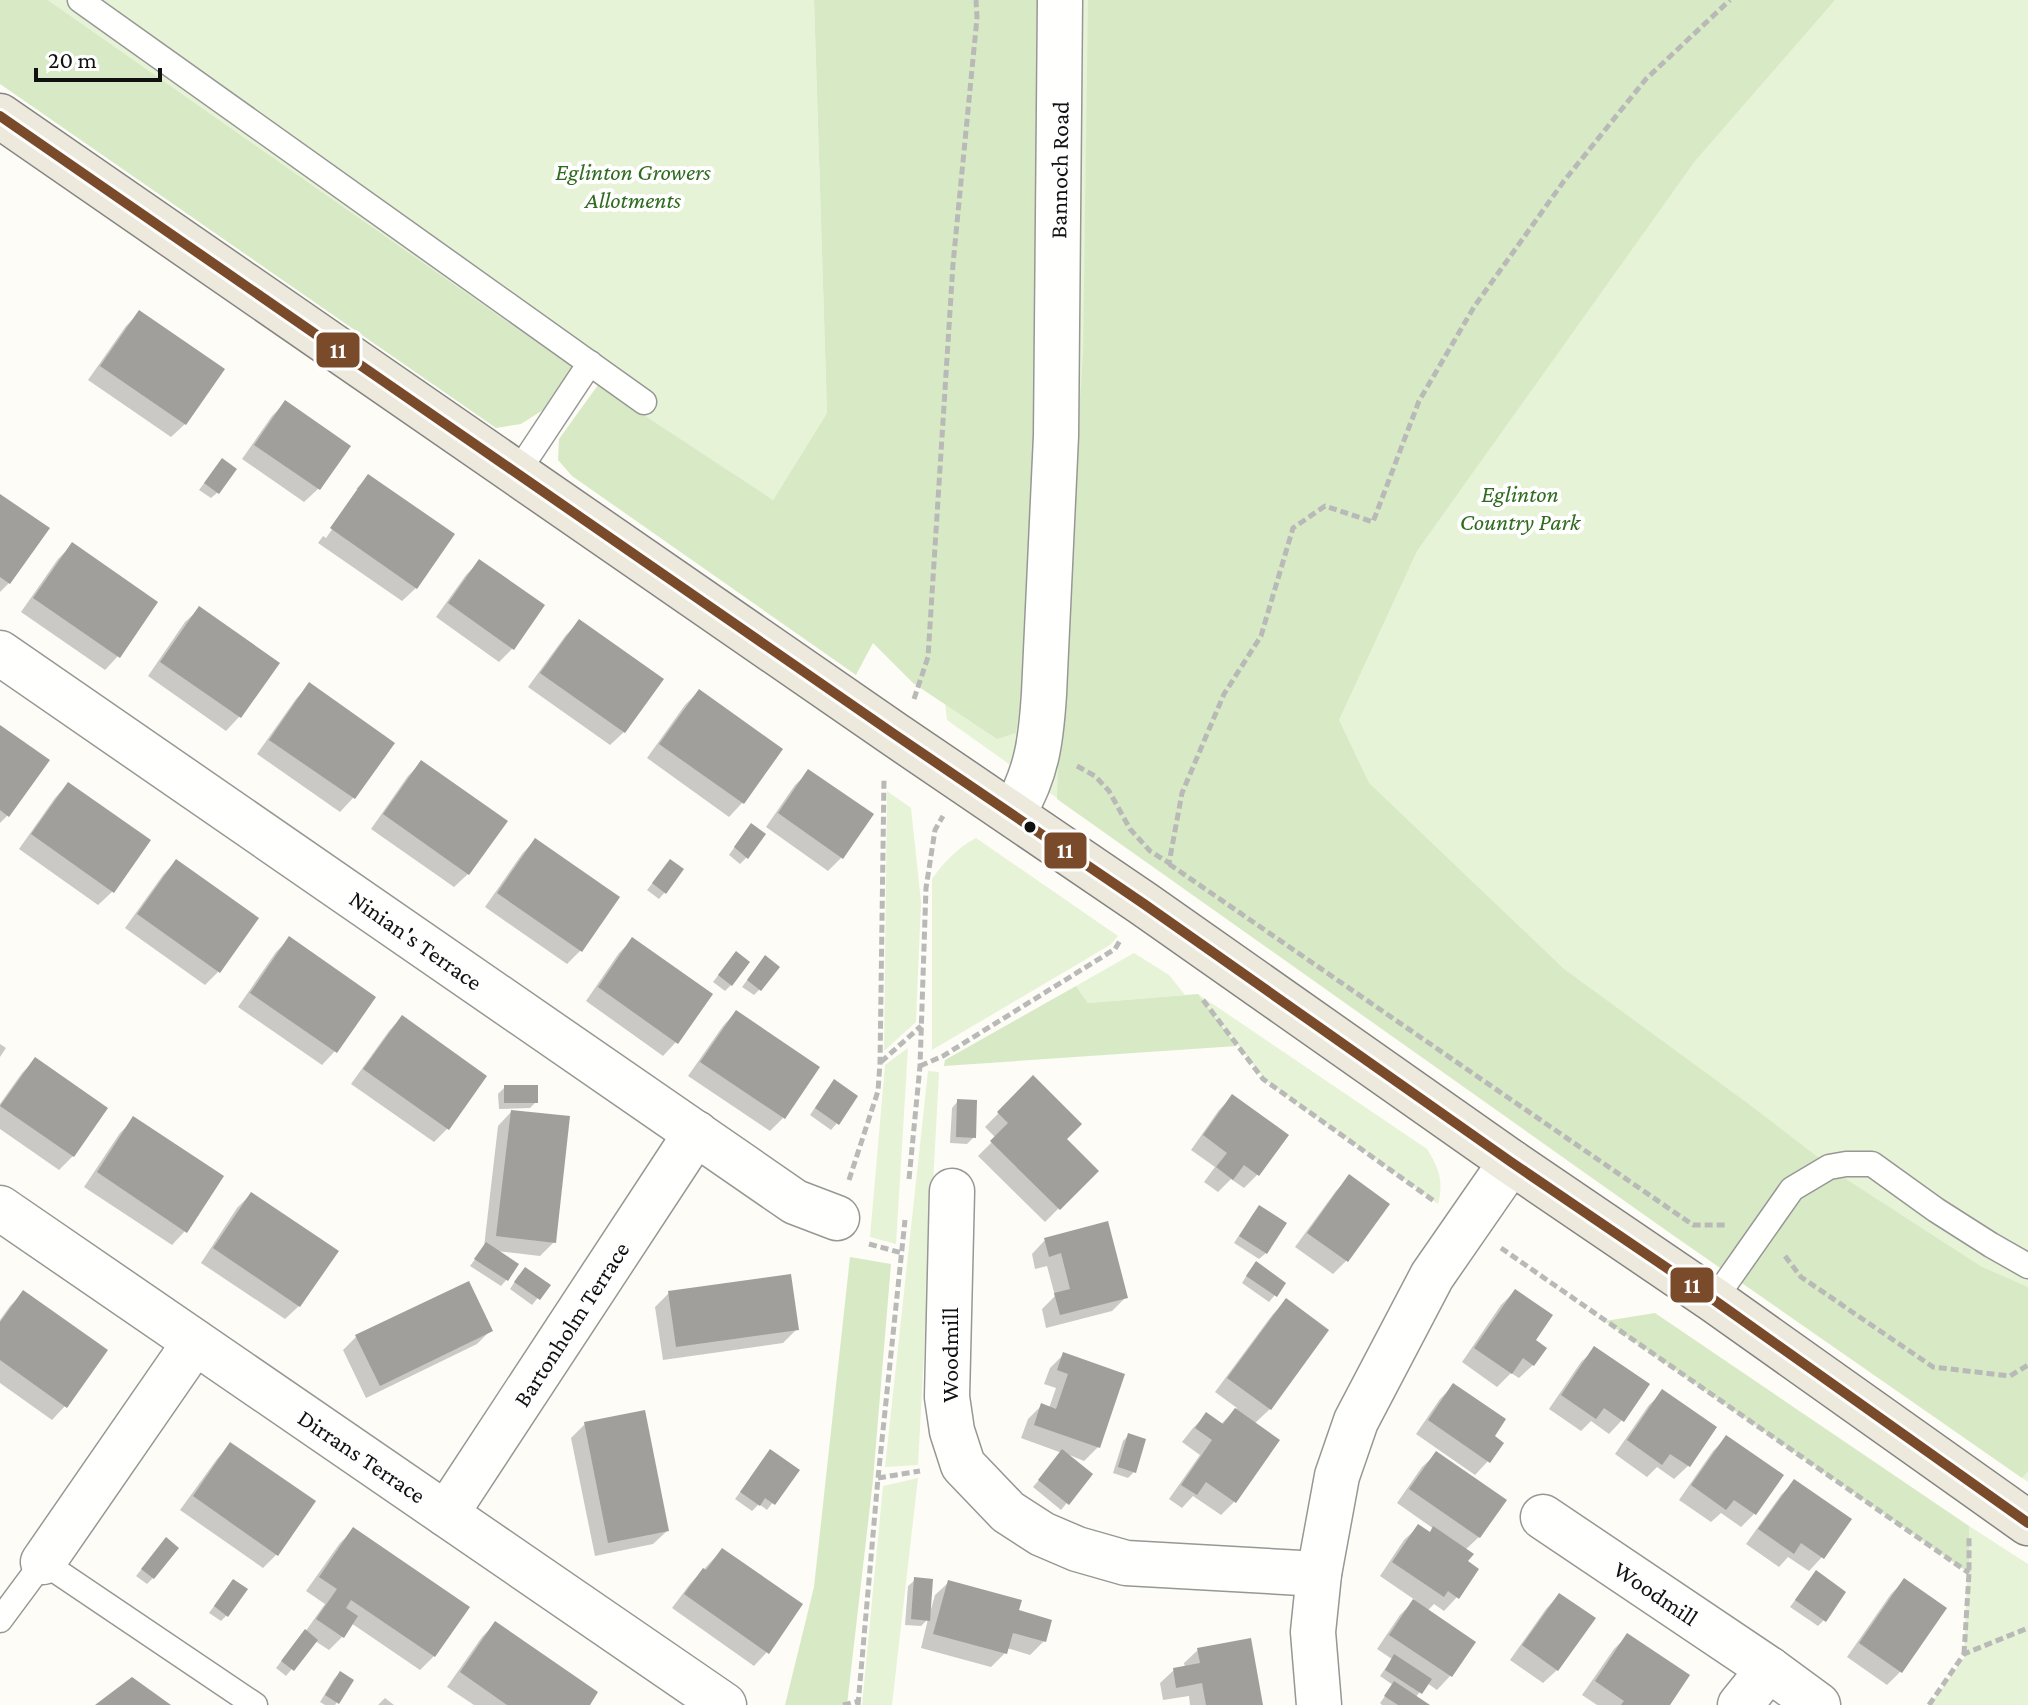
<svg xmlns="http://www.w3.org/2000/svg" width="2028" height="1705" viewBox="0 0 2028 1705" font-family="'Crimson Pro',serif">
	<rect width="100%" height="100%" fill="#fdfcf7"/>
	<g fill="#e7f3d7">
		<polygon points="48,0 814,0 827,413 773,500 659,428"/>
		<polygon points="866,0 2028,0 2028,1482 1670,1233 947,720"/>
		<polygon points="887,791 911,808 921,902 916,1022 884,1051"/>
		<path d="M976 838 1118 936 1110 945 932 1050V879C944 862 957 848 976 838Z"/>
		<polygon points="1134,953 1169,975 1185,995 1088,1003 1076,986"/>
		<path d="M1198 994 1427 1149C1439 1168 1444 1182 1438 1204L1266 1081Z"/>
		<polygon points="908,1048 896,1244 870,1237 885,1065"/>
		<polygon points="928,1071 939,1072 918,1465 885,1467"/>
		<polygon points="918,1478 892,1705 862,1705 883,1486"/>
		<polygon points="1969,1526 2028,1564 2028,1705 1930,1705 1967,1654 1964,1654"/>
	</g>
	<g fill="#d8eac5">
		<polygon points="0,0 48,0 572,367 543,410 521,424 496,428 0,84"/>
		<polygon points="814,0 1038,0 1041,213 1042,538 1016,733 997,739 913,683 873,643 856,675 572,476 558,460 559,439 598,385 773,500 827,413"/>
		<polygon points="1088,0 1835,0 1695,161 1417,551 1339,720 1369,783 1564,969 1746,1102 1849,1181 1982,1267 2028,1287 2028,1471 2022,1478 1670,1233 1057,799 1060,696 1083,353"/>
		<polygon points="1076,986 1088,1003 1198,994 1237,1046 944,1066 945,1060"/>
		<polygon points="850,1257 891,1264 873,1480 847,1705 785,1705 814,1587"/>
		<polygon points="1655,1313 1969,1526 1969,1573 1605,1321"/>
	</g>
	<g fill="#0003">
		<polygon points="139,313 185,424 171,437 88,380 126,326"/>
		<polygon points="285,403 348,446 318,489 304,502 242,459 272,416"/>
		<polygon points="216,467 218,492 211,498 199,490"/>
		<polygon points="368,477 416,588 402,601 318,543 323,536 326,538 360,489 356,489"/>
		<polygon points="0,496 9,583 0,592"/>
		<polygon points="72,545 118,656 105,670 21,612 58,559"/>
		<polygon points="479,562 513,648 499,662 436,617 466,575"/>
		<polygon points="199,609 277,664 239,717 226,731 148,676 185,622"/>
		<polygon points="579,622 624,732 610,745 528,687 566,635"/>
		<polygon points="309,685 392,743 353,798 340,812 257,754 296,699"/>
		<polygon points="699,691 780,749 742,803 729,817 647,758 685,705"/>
		<polygon points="0,728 8,815 0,823"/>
		<polygon points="421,763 468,874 454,887 371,829 408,776"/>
		<polygon points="809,772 842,857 828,871 766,827 795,785"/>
		<polygon points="68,784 112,892 98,905 19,849 55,798"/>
		<polygon points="745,832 747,857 740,864 729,855"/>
		<polygon points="535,840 581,950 567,964 485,907 522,854"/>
		<polygon points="176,861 218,972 205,985 125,928 163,875"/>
		<polygon points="664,868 665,892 659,899 647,890"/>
		<polygon points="289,939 335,1051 322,1065 238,1007 276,952"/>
		<polygon points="632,940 676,1042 663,1056 586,1001 619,953"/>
		<polygon points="730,960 731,985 725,991 713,982"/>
		<polygon points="759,964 760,989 754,995 742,987"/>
		<polygon points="736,1012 783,1118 770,1131 688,1076 723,1026"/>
		<polygon points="402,1017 448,1128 434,1142 351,1084 389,1031"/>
		<polygon points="0,1044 6,1048 0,1057"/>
		<polygon points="35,1060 73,1156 59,1170 0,1129 0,1104 22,1073"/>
		<polygon points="1033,1078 1064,1139 1096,1171 1045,1222 978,1156 996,1138 985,1127"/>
		<polygon points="505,1087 536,1102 530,1108 499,1109 498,1094"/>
		<polygon points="828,1088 837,1123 831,1130 810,1115"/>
		<polygon points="1232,1097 1286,1135 1257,1175 1244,1188 1231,1179 1218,1192 1204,1182 1215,1167 1191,1150 1219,1110"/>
		<polygon points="958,1101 974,1137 967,1144 950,1143 952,1108"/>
		<polygon points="511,1112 554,1242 540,1256 496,1251 507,1279 501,1286 470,1266 484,1247 498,1126"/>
		<polygon points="134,1119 185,1231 172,1245 84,1187 120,1133"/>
		<polygon points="1350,1177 1346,1261 1333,1274 1295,1247 1336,1191"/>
		<polygon points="251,1194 299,1306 285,1319 201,1263 237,1208"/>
		<polygon points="1259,1208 1284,1224 1266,1253 1259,1259 1234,1243 1253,1214"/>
		<polygon points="1045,1240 1126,1297 1112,1311 1046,1328 1042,1309 1055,1296 1047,1266 1035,1269 1032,1254"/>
		<polygon points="1250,1270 1275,1295 1269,1302 1242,1283"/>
		<polygon points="519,1275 548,1285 532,1305 510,1289"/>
		<polygon points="1515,1291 1533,1341 1533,1365 1519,1378 1511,1373 1497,1387 1462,1362 1501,1305"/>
		<polygon points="23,1293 65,1406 52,1420 0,1383 0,1320 10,1306"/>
		<polygon points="669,1293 797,1329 783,1343 663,1360 655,1307"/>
		<polygon points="1286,1301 1270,1409 1254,1424 1234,1502 1221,1515 1193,1496 1182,1508 1169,1499 1200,1455 1182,1442 1193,1428 1206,1415 1220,1425 1237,1408 1215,1392 1273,1314"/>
		<polygon points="491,1330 477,1344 366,1398 343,1350 356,1337"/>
		<polygon points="1595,1349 1622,1420 1609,1434 1591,1421 1581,1431 1549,1409 1581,1362"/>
		<polygon points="1064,1354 1098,1447 1084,1461 1067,1454 1090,1474 1061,1510 1033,1487 1062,1453 1021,1438 1028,1419 1041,1406 1049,1408 1056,1388 1044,1384 1050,1368"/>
		<polygon points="1453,1386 1492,1437 1488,1461 1475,1475 1416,1434 1440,1399"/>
		<polygon points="1663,1392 1714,1428 1688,1466 1674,1479 1657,1467 1647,1477 1615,1454 1649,1405"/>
		<polygon points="585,1424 667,1531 653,1544 595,1556 571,1438"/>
		<polygon points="1129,1435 1134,1472 1128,1478 1113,1473 1123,1441"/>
		<polygon points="1727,1437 1754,1514 1741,1527 1721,1513 1711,1522 1679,1500 1713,1451"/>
		<polygon points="230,1445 277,1554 263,1568 180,1510 217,1459"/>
		<polygon points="770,1452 797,1471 767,1510 759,1504 752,1511 735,1499"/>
		<polygon points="1436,1454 1479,1537 1465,1550 1466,1562 1457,1597 1444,1611 1434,1604 1427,1611 1474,1642 1450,1676 1437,1690 1427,1683 1415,1698 1427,1705 1382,1705 1380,1703 1393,1685 1380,1676 1392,1659 1377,1649 1400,1615 1415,1600 1380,1576 1404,1540 1418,1527 1428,1534 1434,1529 1397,1503 1422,1467"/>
		<polygon points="1794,1482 1822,1557 1809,1571 1788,1557 1779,1567 1746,1544 1781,1495"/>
		<polygon points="353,1530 467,1607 434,1656 420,1670 351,1623 342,1637 329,1650 315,1641 286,1676 276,1668 299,1638 305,1632 325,1604 306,1591 340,1543"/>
		<polygon points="160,1546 153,1578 147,1584 136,1576"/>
		<polygon points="722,1550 767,1652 754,1666 672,1608 690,1584"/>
		<polygon points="1810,1579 1824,1620 1818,1626 1790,1607"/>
		<polygon points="915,1580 930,1613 935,1595 949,1582 1017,1612 1044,1641 1030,1655 1007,1648 1005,1653 991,1667 921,1648 928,1619 921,1626 905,1625 908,1586"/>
		<polygon points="1905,1580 1901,1671 1887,1685 1847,1657 1891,1594"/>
		<polygon points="227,1588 227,1615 221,1621 209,1613"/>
		<polygon points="1559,1595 1557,1670 1543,1683 1510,1660 1546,1609"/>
		<polygon points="495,1624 587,1705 474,1705 447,1687 482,1637"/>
		<polygon points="1627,1636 1667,1705 1597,1705 1582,1695 1614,1649"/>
		<polygon points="1198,1650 1261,1705 1190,1705 1189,1696 1163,1700 1160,1683 1174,1670 1185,1668 1184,1663"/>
		<polygon points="340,1673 337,1702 335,1705 325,1705 320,1702 334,1679"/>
		<polygon points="385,1698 394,1705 378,1705"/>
	</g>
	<g fill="#a19f9c">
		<polygon points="139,310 225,369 186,425 100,366"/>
		<polygon points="285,400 351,446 320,490 254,445"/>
		<polygon points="222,458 237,469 219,494 204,483"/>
		<polygon points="368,474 455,534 417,589 330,528"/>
		<polygon points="0,494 50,528 10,584 0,577"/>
		<polygon points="72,542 158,602 120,658 33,598"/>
		<polygon points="479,559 545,605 514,650 448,603"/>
		<polygon points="199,606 280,663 241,718 160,662"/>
		<polygon points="579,619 664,679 625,733 540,673"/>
		<polygon points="309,682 395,743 355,799 269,740"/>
		<polygon points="699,689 783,749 744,804 659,744"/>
		<polygon points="0,725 50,760 9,817 0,810"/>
		<polygon points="421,760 508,821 469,875 383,814"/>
		<polygon points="808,769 874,814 843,859 778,813"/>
		<polygon points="68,782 151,840 114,893 31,834"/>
		<polygon points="751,823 766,834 748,859 734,847"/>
		<polygon points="535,838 620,897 582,952 497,893"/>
		<polygon points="176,859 259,918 220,973 137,914"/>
		<polygon points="670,859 684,869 666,894 652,883"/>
		<polygon points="289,936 376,997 337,1053 250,993"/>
		<polygon points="632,937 713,994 678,1044 598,987"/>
		<polygon points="736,951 750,962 732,986 718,975"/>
		<polygon points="765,955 780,967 761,991 747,980"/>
		<polygon points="736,1010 820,1067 785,1119 700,1062"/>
		<polygon points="402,1015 487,1076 449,1130 363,1069"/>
		<polygon points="35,1057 108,1108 74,1157 0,1106"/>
		<polygon points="1033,1075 1082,1124 1067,1139 1099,1171 1060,1210 990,1141 1008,1123 997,1112"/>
		<polygon points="834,1079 858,1096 839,1125 815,1108"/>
		<rect x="504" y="1085" width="34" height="18"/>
		<polygon points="1232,1094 1289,1135 1259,1176 1244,1165 1233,1180 1216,1167 1227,1153 1203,1135"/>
		<polygon points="957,1099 977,1100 976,1138 956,1137"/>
		<polygon points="511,1110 570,1116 556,1243 496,1236"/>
		<polygon points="133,1116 224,1176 187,1233 97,1172"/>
		<polygon points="1349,1174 1390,1204 1348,1262 1307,1233"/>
		<polygon points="251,1192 339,1251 300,1307 213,1248"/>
		<polygon points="1259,1205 1287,1223 1267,1254 1239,1236"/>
		<polygon points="1108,1221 1128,1298 1060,1315 1054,1293 1070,1289 1061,1253 1049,1257 1044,1238"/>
		<polygon points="486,1242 519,1264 508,1281 474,1259"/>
		<polygon points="1256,1261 1286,1283 1277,1297 1246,1276"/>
		<polygon points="525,1267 551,1285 540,1300 514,1282"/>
		<polygon points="791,1274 799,1330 676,1347 668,1291"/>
		<polygon points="469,1281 493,1331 380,1386 355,1335"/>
		<polygon points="1515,1289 1553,1315 1536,1340 1547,1348 1534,1366 1523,1358 1512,1374 1474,1348"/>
		<polygon points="23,1290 108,1350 67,1408 0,1360 0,1322"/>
		<polygon points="1286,1298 1329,1330 1271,1410 1227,1378"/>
		<polygon points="1594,1346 1650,1384 1624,1422 1604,1408 1596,1419 1561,1395"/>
		<polygon points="1063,1352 1125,1374 1100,1448 1034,1425 1041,1403 1056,1409 1068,1374 1057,1370"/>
		<polygon points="1453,1383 1506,1419 1495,1436 1504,1443 1490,1463 1428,1420"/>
		<polygon points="1662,1389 1717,1427 1690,1467 1670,1454 1662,1465 1627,1440"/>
		<polygon points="1235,1408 1280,1440 1236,1503 1206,1482 1197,1495 1181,1485 1212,1440 1195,1428 1206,1412 1223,1424"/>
		<polygon points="645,1410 669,1531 608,1543 584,1422"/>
		<polygon points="1128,1433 1146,1439 1136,1473 1118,1467"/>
		<polygon points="1726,1435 1784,1475 1756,1515 1734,1500 1726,1510 1691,1485"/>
		<polygon points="230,1442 316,1501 278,1556 193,1496"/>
		<polygon points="770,1449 800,1470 775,1505 765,1498 760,1506 740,1492"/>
		<polygon points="1062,1449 1093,1474 1069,1505 1038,1480"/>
		<polygon points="1436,1451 1507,1500 1480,1538 1409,1489"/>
		<polygon points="1794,1479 1852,1519 1824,1559 1801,1543 1794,1554 1758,1529"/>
		<polygon points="1418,1524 1430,1532 1433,1526 1474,1554 1468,1561 1479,1569 1459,1599 1448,1591 1444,1597 1392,1562"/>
		<polygon points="353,1527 470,1607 435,1657 351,1600 346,1608 358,1616 344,1638 316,1619 337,1589 319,1577"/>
		<polygon points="166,1537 179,1548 154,1579 141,1569"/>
		<polygon points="722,1548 803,1604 769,1654 684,1594 703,1568 706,1570"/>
		<polygon points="1816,1570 1846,1592 1826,1622 1795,1600"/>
		<polygon points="914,1577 933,1579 930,1621 911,1619"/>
		<polygon points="1904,1578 1947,1608 1902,1673 1859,1643"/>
		<polygon points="233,1579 248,1589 228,1617 214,1606"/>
		<polygon points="948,1580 1022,1600 1019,1610 1052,1620 1046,1642 1013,1633 1007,1654 933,1634"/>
		<polygon points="1559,1593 1596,1618 1558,1671 1522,1645"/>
		<polygon points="1413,1599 1476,1642 1452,1677 1389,1635"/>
		<polygon points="495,1621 598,1692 590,1705 507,1705 460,1672"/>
		<polygon points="305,1629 318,1640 294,1671 281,1661"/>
		<polygon points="1627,1633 1690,1675 1670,1705 1621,1705 1624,1701 1595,1681"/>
		<polygon points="1251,1638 1263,1705 1206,1705 1202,1683 1176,1688 1173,1668 1200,1663 1197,1648"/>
		<polygon points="1394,1654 1432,1679 1422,1694 1385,1670"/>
		<polygon points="340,1671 354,1680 339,1704 325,1695"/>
		<polygon points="132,1677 171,1705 95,1705"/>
		<polygon points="1394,1681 1430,1705 1398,1705 1384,1696"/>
	</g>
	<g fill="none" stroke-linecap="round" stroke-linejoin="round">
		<g stroke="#979795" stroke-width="27">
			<g id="service">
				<polyline points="80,0 644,402"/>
				<polyline points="517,473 590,363"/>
				<polyline points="1714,1300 1792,1189 1829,1167 1846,1164 1872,1164 1936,1210 1991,1245 2028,1266"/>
				<polyline points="0,1620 43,1562 255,1705"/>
			</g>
		</g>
		<g stroke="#979795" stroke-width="47">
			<g id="minor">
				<polyline points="0,653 795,1202 837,1218"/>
				<path d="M1013 814C1037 773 1041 741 1044 694L1056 436 1060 0"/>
				<polyline points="952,1191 947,1397 952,1431 963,1465 1008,1512 1042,1534 1077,1549 1126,1563 1319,1574"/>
				<polyline points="0,1208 724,1705"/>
				<polyline points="446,1514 696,1133"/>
				<polyline points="1543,1517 1769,1669 1818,1705"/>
				<polyline points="43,1562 195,1342"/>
				<polyline points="1319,1705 1313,1632 1319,1574 1337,1476 1356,1421 1432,1276 1511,1162"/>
				<polyline points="1740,1705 1769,1669"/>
			</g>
		</g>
		<g stroke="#858482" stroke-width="47">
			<polyline id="primary" points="0,116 894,734 1144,904 1511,1162 1714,1300 2028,1523"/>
		</g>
		<g stroke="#b9b9b8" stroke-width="5" stroke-dasharray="8 4" stroke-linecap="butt">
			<polyline points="914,699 928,657 953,264 977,18 976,0"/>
			<polyline points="1077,766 1095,776 1109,791 1130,829 1150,851 1169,863 1182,793 1224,694 1261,636 1293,528 1325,506 1373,522 1419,401 1474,307 1564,181 1646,79 1730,0"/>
			<polyline points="1169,864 1693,1225 1727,1225"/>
			<polyline points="1203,1000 1263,1079 1434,1201"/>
			<polyline points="881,1062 921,1026"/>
			<polyline points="920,1066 943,1056 1115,949 1121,939"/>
			<polyline points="909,1179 920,1066 926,888 935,830 943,816"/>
			<polyline points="849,1180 878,1091 880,1063 884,778"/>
			<polyline points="869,1244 902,1253"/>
			<polyline points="1501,1248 1969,1573"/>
			<polyline points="1785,1256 1801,1277 1933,1367 2010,1376 2028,1365"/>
			<polyline points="878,1478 920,1471"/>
			<polyline points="1964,1654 1969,1573 1969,1535"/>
			<polyline points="843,1705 859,1701"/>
			<polyline points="858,1705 878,1478 905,1220"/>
			<polyline points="1929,1705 1964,1654 2028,1628"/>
		</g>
		<use href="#service" stroke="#fffffe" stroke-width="24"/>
		<use href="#minor" stroke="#fffffe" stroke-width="44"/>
		<use href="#primary" stroke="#ede9dc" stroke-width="44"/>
		<g stroke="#fff" stroke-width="16">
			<polyline id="bus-1" points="0,116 894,734 1144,904 1511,1162 1714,1300 2028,1523"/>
		</g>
		<use href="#bus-1" stroke="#7a4b2a" stroke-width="10"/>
	</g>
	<circle fill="#111" stroke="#fff" stroke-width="3" cx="1030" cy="827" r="7"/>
	<g text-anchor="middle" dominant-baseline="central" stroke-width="8" stroke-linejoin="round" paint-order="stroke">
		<g font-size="24" fill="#111" stroke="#fff">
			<text transform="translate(1059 170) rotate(-89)">Bannoch Road</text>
			<text transform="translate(416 940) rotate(35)">Ninian's Terrace</text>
			<text transform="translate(571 1324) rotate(-57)">Bartonholm Terrace</text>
			<text transform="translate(949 1355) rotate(-90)">Woodmill</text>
			<text transform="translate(362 1456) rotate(34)">Dirrans Terrace</text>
			<text transform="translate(1656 1593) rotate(34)">Woodmill</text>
		</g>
		<g font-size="24" font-style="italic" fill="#2f6b1f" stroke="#fff">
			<text x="633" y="171">Eglinton Growers<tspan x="633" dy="28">Allotments</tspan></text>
			<text x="1520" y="493">Eglinton<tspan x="1520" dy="28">Country Park</tspan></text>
		</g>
	</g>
	<g stroke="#fff" stroke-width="3">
		<rect x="315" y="331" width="46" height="38" rx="8" fill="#7a4b2a"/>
		<rect x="1043" y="831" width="45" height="39" rx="8" fill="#7a4b2a"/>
		<rect x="1669" y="1266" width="46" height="38" rx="8" fill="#7a4b2a"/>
	</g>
	<g font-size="22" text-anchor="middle" font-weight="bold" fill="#fff">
		<text x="338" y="358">11</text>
		<text x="1065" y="858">11</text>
		<text x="1692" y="1293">11</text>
	</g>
	<path d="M36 68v12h124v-12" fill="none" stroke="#111111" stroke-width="4"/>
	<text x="48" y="68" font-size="24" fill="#111111" stroke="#ffffff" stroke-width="6" paint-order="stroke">20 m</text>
</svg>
